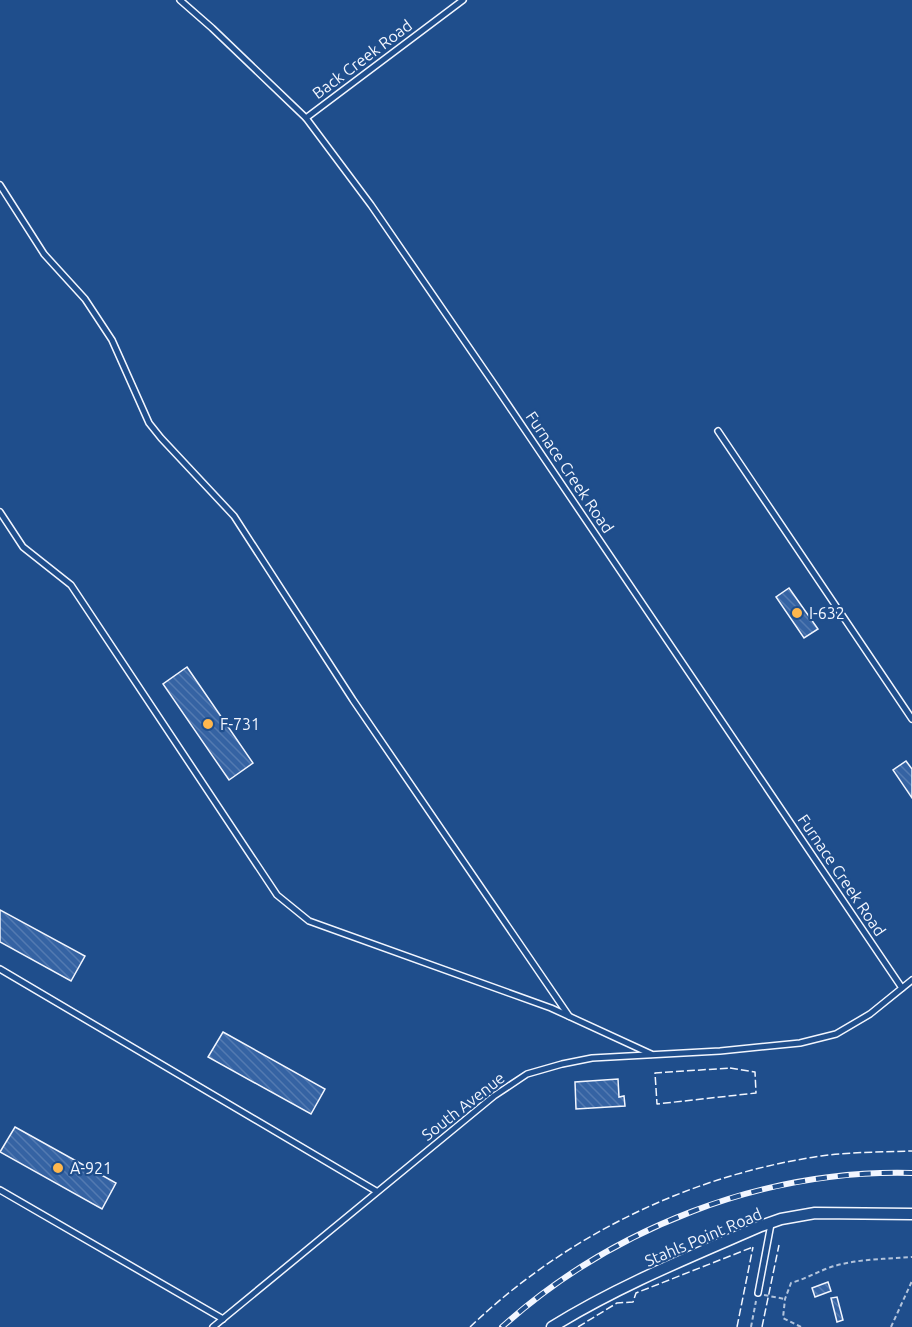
<svg xmlns="http://www.w3.org/2000/svg" width="912" height="1327" viewBox="0 0 912 1327" font-family="Ubuntu,sans-serif">
	<defs>
		<pattern id="building-back-hatch" width="6" height="6" patternUnits="userSpaceOnUse" patternTransform="scale(1.5)"><rect width="6" height="6" fill="#3563a3"/><path d="M-1 5l2 2M0 0l6 6M5-1l2 2" fill="none" stroke="#537ab1"/></pattern>
	</defs>
	<rect width="100%" height="100%" fill="#1f4e8c"/>
	<g fill="url(#building-back-hatch)" stroke="#f2f6ff" stroke-width="1.5">
		<polygon points="789,588 818,629 804,638 776,597"/>
		<polygon points="187,667 253,763 229,780 163,684"/>
		<polygon points="906,761 912,769 912,798 893,770"/>
		<polygon points="0,910 85,956 71,981 0,942"/>
		<polygon points="223,1032 325,1089 311,1114 208,1057"/>
		<polygon points="618,1079 619,1097 624,1096 625,1106 576,1109 575,1082"/>
		<polygon points="15,1127 116,1183 102,1209 0,1152"/>
		<polygon points="828,1282 831,1291 815,1297 812,1288"/>
		<polygon points="837,1297 843,1320 837,1322 831,1298"/>
	</g>
	<g fill="none" stroke-linecap="round" stroke-linejoin="round">
		<g stroke="#f2f6ff" stroke-width="8">
			<g id="lane">
				<polyline points="180,0 212,28 306,118 371,205 494,384 902,988"/>
				<polyline points="306,118 463,0"/>
				<polyline points="0,185 44,254 85,299 112,340 149,423 161,438 234,516 353,700 569,1016"/>
				<polyline points="718,431 912,719"/>
				<polyline points="0,512 23,547 71,585 277,895 309,921 551,1008 651,1054"/>
				<polyline points="0,969 376,1191"/>
				<polyline points="0,1190 223,1319"/>
				<polyline points="758,1293 771,1224"/>
				<polyline points="213,1327 494,1096 527,1074 562,1064 592,1058 720,1051 800,1043 836,1034 870,1014 912,980"/>
			</g>
		</g>
		<g stroke="#f2f6ff" stroke-width="13">
			<path id="street" d="M552 1327C618 1286 690 1257 761 1226L781 1219 815 1213 912 1214"/>
		</g>
		<g stroke="#b3c4dc" stroke-width="2" stroke-dasharray="4.5 3" stroke-linecap="butt">
			<polyline points="764,1295 785,1299"/>
			<polyline points="751,1327 756,1301"/>
			<path d="M801 1327 783 1318 785 1299 791 1283C805 1279 817 1272 831 1267 856 1259 885 1259 912 1257"/>
			<polyline points="891,1327 912,1281"/>
		</g>
		<use href="#lane" stroke="#1f4e8c" stroke-width="5"/>
		<use href="#street" stroke="#1f4e8c" stroke-width="10"/>
		<g stroke="#f2f6ff" stroke-width="6">
			<path id="rail" d="M502 1327C612 1228 763 1169 912 1173"/>
		</g>
		<use href="#rail" stroke="#1f4e8c" stroke-width="4" stroke-dasharray="11" stroke-linecap="butt"/>
		<g stroke="#f2f6ff" stroke-width="1.5" stroke-dasharray="8 3" stroke-linecap="butt">
			<polygon points="730,1068 755,1072 756,1093 657,1104 655,1073"/>
			<path d="M470 1327C565 1236 690 1175 821 1156 851 1152 882 1152 912 1151"/>
			<polyline points="578,1327 617,1303 633,1302 636,1293 753,1247"/>
			<polyline points="737,1327 753,1247"/>
			<polyline points="762,1327 779,1245"/>
		</g>
	</g>
	<g fill="#ffb74d" stroke="#1f4e8c" stroke-width="2">
		<circle cx="797" cy="613" r="6"/>
		<circle cx="208" cy="724" r="6"/>
		<circle cx="58" cy="1168" r="6"/>
	</g>
	<g text-anchor="middle" dominant-baseline="central" stroke-width="4.5" stroke-linejoin="round" paint-order="stroke">
		<g font-size="16" fill="#f2f6ff" stroke="#1f4e8c">
			<text transform="translate(362 59) rotate(-37)">Back Creek Road</text>
			<text transform="translate(570 472) rotate(56)">Furnace Creek Road</text>
			<text transform="translate(842 875) rotate(56)">Furnace Creek Road</text>
			<text transform="translate(463 1106) rotate(-38)">South Avenue</text>
			<text transform="translate(703 1237) rotate(-23)">Stahls Point Road</text>
		</g>
		<g font-size="16" fill="#f2f6ff" stroke="#1f4e8c" text-anchor="start">
			<text x="809" y="613">I-632</text>
			<text x="220" y="724">F-731</text>
			<text x="70" y="1168">A-921</text>
		</g>
	</g>
</svg>
